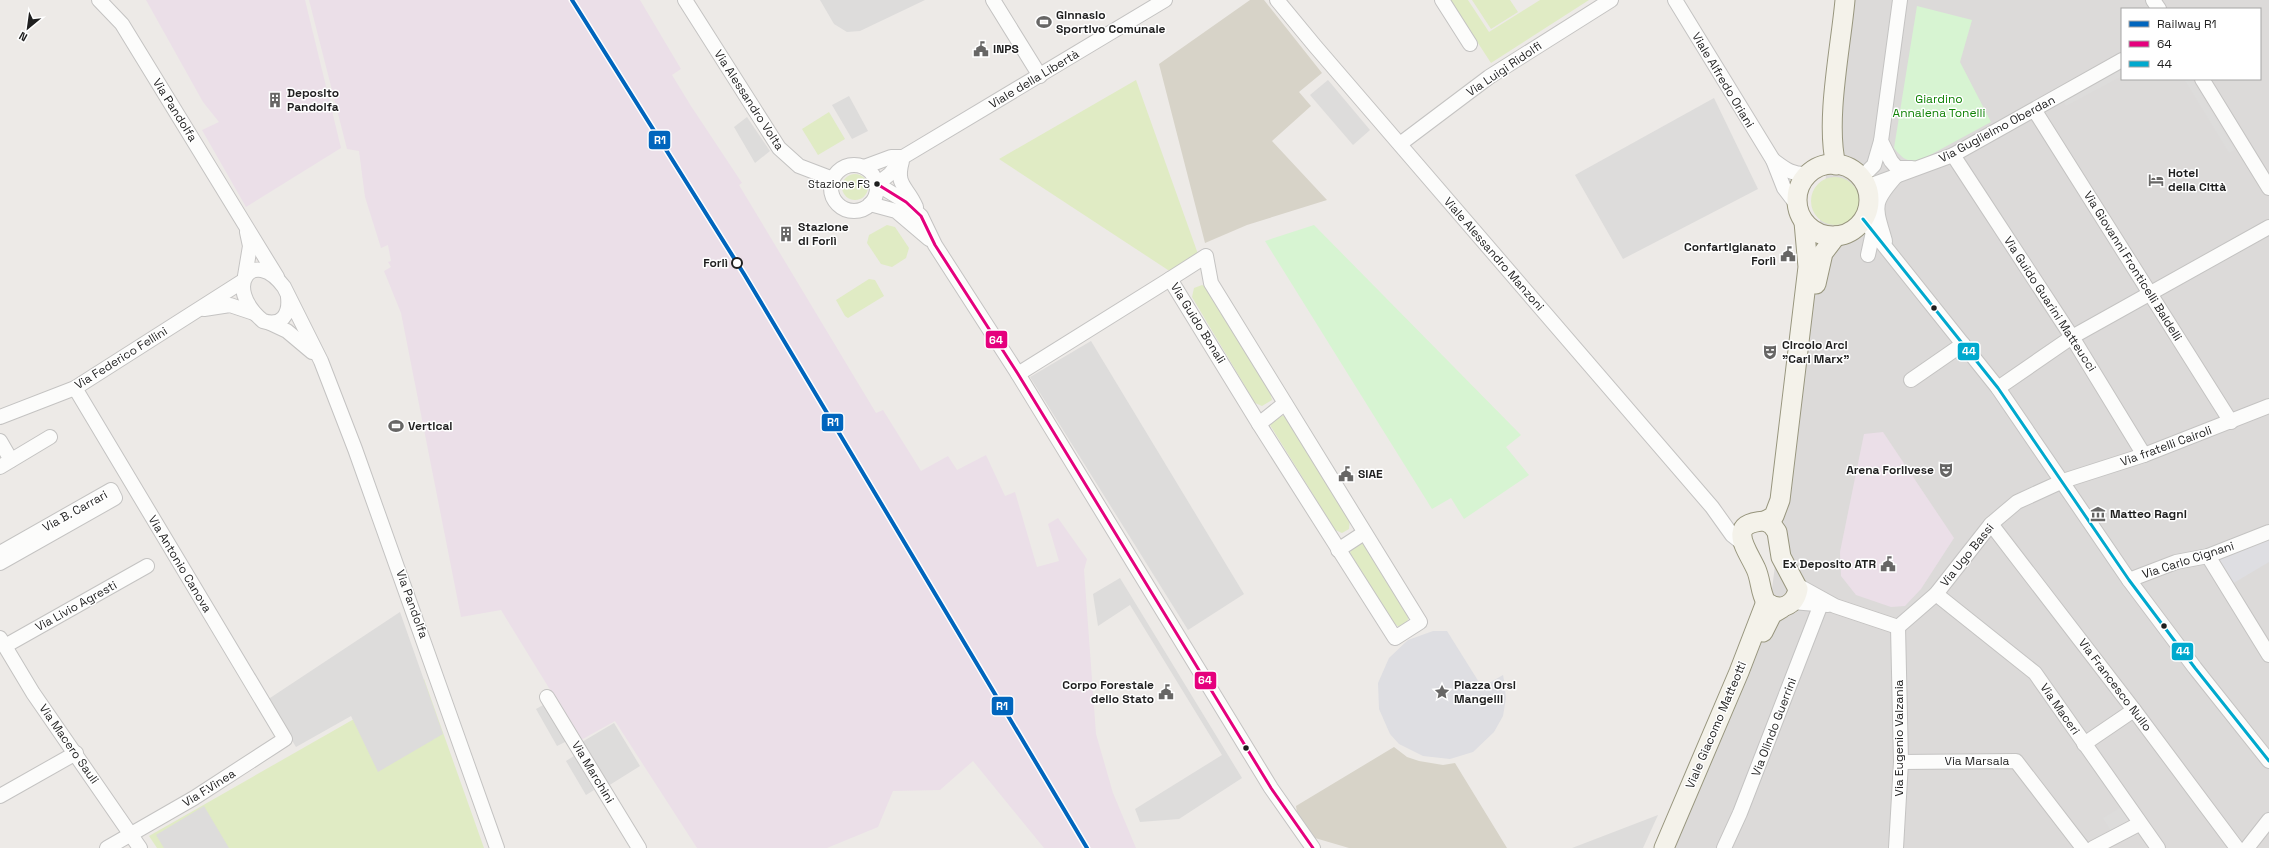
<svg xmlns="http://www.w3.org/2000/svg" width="2269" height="848" viewBox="0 0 2269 848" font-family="'Space Grotesk',sans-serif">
	<rect width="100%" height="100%" fill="#edeae7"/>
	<path fill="#dcdad9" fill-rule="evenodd" d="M1849 0H2269V848H1667L1767 627ZM2122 9H2260V79H2122Z"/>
	<g fill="#ebdfe8">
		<polygon points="146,0 305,0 341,148 246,207 202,130 219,122 203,102"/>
		<polygon points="309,0 640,0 681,69 672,75 691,106 742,183 739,185 876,413 883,410 921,471 948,456 957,470 986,455 1005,496 1015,492 1037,567 1059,561 1048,524 1058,518 1087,559 1084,570 1096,734 1113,793 1136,848 1044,848 973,761 940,790 893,791 878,827 827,848 697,848 615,721 581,740 501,610 461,617 401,313 384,271 391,267 388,262 391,261 388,245 381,248 365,197 359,151 347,149"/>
		<polygon points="1883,432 1954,538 1921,589 1905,606 1891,607 1856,595 1841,576 1840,552 1864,434"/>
	</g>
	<g fill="#d7d3c8">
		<polygon points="1250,0 1264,0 1322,73 1299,92 1311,106 1272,141 1327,200 1247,225 1205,243 1159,64"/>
		<polygon points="1394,747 1407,757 1419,761 1443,765 1455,763 1507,848 1349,848 1315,838 1310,833 1297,813 1296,806"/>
	</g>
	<g fill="#e0ebc4">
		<polygon points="1450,0 1468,0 1489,32 1540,0 1589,0 1491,63"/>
		<polygon points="1472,0 1510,0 1518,12 1491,29"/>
		<polygon points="1136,80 1198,254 1171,272 999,159"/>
		<polygon points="829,112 845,139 818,155 802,129"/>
		<circle cx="855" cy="187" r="13"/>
		<circle cx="1835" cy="201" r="24"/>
		<polygon points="887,225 895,227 909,248 906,258 892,267 881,264 867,243 869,235"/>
		<polygon points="869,279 875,280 884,296 848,318 845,316 836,300"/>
		<polygon points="1202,285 1208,288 1270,392 1272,400 1262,406 1255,403 1192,297 1194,288"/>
		<polygon points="1278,414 1286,417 1350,518 1349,529 1342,533 1335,530 1270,425 1273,418"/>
		<polygon points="1359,543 1366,545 1409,617 1406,624 1400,628 1393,622 1350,553 1352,547"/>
		<polygon points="424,679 484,848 157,848 149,836"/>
	</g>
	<g fill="#d7f4d2">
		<path d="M1917 6 1972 20 1960 62 1991 122 1919 161C1906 162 1902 158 1894 148Z"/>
		<polygon points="1314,225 1521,435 1506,447 1529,475 1464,519 1451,498 1432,509 1265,241"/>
	</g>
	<g fill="#dddcdb">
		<polygon points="820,0 925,0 860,31 847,32 834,24"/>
		<polygon points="2122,68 2122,76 2066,106 2063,100"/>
		<polygon points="2184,79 2192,79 2235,150 2229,153"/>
		<polygon points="1328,80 1370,130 1353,145 1310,95"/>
		<polygon points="849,96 868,131 852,139 832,105"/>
		<polygon points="1714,98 1758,189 1623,259 1575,175"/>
		<polygon points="747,117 770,151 755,163 734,127"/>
		<polygon points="1091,341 1244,594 1188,630 1030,377"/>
		<polygon points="1120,578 1242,778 1179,819 1140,822 1135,809 1222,755 1130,605 1098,626 1093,594"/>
		<polygon points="400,612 443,734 378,772 351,716 296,747 267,700"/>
		<polygon points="545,704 567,741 557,746 536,709"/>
		<polygon points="614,723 640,766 608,786 582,742"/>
		<polygon points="574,756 594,790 586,795 566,761"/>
		<polygon points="204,806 229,848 164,848 156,835"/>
		<polygon points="2123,806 2133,822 2113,834 2103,818"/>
		<polygon points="1658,815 1643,848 1572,848"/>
	</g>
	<g fill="#dedee2">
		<polygon points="2269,536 2269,562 2232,584 2213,558"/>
		<polygon points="1433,631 1447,631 1482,687 1503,675 1504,680 1506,698 1503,716 1494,732 1473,752 1450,759 1423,756 1399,744 1390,734 1379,709 1378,683 1389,658 1408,640"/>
	</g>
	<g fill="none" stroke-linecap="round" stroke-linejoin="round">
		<g stroke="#c4c3c2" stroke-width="16">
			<g id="minor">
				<polyline points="99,0 122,24 277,277"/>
				<polyline points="685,0 779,148 799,166 833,179"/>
				<polyline points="993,0 1040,76"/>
				<polyline points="1277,0 1315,46 1712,507 1732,535 1742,543"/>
				<polyline points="1442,0 1470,44"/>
				<polyline points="1675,0 1773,160 1784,188 1797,205"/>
				<polyline points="1900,0 1881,141 1891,161 1897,168 1912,168"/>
				<polyline points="2153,0 2159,9"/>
				<polyline points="2202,79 2269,188"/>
				<polyline points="2035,111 2231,422"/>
				<polyline points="1400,144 1489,77 1611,0"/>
				<polyline points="1953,155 2072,337 2144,455"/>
				<path d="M1773 160C1785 169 1792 175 1808 174"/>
				<path d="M902 161C895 186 907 186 916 207"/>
				<circle cx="854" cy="188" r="23"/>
				<polyline points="864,167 891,157 903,157"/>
				<polyline points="1861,178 1874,165 1881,141"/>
				<polyline points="877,184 906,202 921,216 935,245 1018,374 1271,788 1313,848"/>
				<polyline points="877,184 890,174 903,157 1165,0"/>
				<polyline points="1866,187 1953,155 2122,60"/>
				<polyline points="870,204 896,211 929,239"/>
				<polyline points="1863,219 1998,388 2129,580 2195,668 2269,761"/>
				<path d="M1885 241C1875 206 1871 204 1897 175"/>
				<polyline points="1868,255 1873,232"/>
				<polygon points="1206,256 1211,283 1420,622 1395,638 1259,424 1170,279"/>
				<polyline points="245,276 250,246 247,232"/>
				<path d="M288 297C290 314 282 327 263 321 221 286 254 246 284 287L321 361 355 449 497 848"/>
				<polyline points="204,309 230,305 254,313"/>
				<polyline points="270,323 287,331 312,352"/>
				<polyline points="1018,374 1170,279"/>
				<polyline points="1911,380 1963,344"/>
				<polyline points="75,388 285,739 194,798 107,848"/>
				<polyline points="1998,388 2072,337 2269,227"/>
				<polyline points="0,417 75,388 243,281"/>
				<polyline points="1259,424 1284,404"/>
				<polyline points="0,441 11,460"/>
				<polyline points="0,467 50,437"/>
				<polyline points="1991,524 2134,710 2237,848"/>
				<polyline points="1338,550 1364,533"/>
				<polyline points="0,553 111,490 115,498 0,563"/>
				<polyline points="2208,556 2269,655"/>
				<polyline points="2129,580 2176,562 2208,556 2269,532"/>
				<polyline points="1797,585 1835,606 1898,627"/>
				<polyline points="1936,594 2035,673 2158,848"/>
				<polyline points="1792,602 1828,605"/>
				<polyline points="1898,627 1936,594 1991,524 2017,502 2063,481 2144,455 2269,406"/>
				<polyline points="0,638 33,693 140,848"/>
				<polyline points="5,646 147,566"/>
				<polyline points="547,697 639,848"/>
				<polyline points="2084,744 2134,710"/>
				<polyline points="1901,762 2016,761 2083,848"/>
				<polyline points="0,796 76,753"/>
				<polyline points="1724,848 1740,813 1821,604"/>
				<polyline points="1896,848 1901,762 1898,627"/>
				<polyline points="2093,848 2139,824"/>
				<polyline points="2247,848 2269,820"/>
			</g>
		</g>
		<g stroke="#98967e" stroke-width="21">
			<g id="secondary">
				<circle cx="1833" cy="200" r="36"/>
				<path d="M1836 165C1825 121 1841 46 1845 0"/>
				<polyline points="1816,284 1823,253 1836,236"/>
				<polyline points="1765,521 1774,516 1780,500 1808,267 1804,222"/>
				<path d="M1765 521 1772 525 1777 532 1781 557 1798 589C1795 606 1780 612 1766 602 1760 592 1761 580 1756 569 1747 549 1725 523 1765 521Z"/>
				<polyline points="1763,632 1772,614 1782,608"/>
				<polyline points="1664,848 1739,672 1766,602"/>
			</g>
		</g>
		<use href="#minor" stroke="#fcfcfb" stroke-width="14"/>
		<use href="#secondary" stroke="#f4f2ea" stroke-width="19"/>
		<g stroke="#fff" stroke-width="6">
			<polyline id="bus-1" points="877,184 906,202 921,216 935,245 1018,374 1271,788 1313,848"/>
		</g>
		<g stroke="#fff" stroke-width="6">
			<polyline id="bus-2" points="1863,219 1998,388 2129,580 2195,668 2269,761"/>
		</g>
		<use href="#bus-1" stroke="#e5007d" stroke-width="3"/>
		<use href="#bus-2" stroke="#00a9ce" stroke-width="3"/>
		<g stroke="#fff" stroke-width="7">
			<polyline id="rail-1" points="572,0 744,274 1087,848"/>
		</g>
		<use href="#rail-1" stroke="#0065bd" stroke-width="4"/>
	</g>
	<defs>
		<g id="stadium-bare" transform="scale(1.2)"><path d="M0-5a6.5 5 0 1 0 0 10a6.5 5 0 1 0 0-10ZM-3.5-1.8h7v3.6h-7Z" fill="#676665" stroke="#fff" stroke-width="2.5" paint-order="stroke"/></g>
		<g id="civic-bare" transform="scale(1.2)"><path d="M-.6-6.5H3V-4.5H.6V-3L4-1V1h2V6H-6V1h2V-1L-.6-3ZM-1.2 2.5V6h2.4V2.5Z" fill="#676665" stroke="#fff" stroke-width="2.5" paint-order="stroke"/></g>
		<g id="building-bare" transform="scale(1.2)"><path d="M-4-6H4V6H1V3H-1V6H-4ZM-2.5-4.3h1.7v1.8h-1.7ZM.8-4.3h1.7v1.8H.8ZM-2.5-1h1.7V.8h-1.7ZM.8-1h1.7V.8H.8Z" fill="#676665" stroke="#fff" stroke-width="2.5" paint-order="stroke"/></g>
		<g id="hotel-bare" transform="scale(1.2)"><path d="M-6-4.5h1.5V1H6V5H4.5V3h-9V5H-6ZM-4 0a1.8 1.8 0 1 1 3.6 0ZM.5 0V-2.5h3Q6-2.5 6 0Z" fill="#676665" stroke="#fff" stroke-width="2.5" paint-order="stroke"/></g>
		<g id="theatre-bare" transform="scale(1.2)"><path d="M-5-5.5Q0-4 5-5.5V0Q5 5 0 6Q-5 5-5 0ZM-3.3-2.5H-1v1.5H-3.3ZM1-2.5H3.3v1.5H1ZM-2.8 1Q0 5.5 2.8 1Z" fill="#676665" stroke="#fff" stroke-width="2.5" paint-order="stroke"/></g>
		<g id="museum-bare" transform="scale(1.2)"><path d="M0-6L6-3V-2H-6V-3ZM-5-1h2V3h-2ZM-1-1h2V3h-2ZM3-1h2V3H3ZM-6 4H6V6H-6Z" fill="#676665" stroke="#fff" stroke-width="2.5" paint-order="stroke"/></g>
		<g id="sight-bare" transform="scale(1.2)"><path d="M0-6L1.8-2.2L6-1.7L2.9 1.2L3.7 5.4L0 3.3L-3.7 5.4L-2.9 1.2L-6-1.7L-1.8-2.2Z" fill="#676665" stroke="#fff" stroke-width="2.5" paint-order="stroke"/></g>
	</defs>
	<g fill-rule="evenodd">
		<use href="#stadium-bare" x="1044" y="22"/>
		<use href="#civic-bare" x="981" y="49"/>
		<use href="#building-bare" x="275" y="100"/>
		<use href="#hotel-bare" x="2156" y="180"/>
		<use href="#building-bare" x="786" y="234"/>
		<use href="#civic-bare" x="1788" y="254"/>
		<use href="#theatre-bare" x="1770" y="352"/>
		<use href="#stadium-bare" x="396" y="426"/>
		<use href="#theatre-bare" x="1946" y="470"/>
		<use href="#civic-bare" x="1346" y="474"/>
		<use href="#museum-bare" x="2098" y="514"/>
		<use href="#civic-bare" x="1888" y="564"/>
		<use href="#civic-bare" x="1166" y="692"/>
		<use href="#sight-bare" x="1442" y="692"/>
	</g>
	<g fill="#1f1f1f" stroke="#fff" stroke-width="1.5">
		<circle cx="877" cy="184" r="3.5"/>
		<circle cx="1934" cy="308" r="3.5"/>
		<circle cx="2164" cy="626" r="3.5"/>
		<circle cx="1246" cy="748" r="3.5"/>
	</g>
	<circle fill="#fff" stroke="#1f1f1f" stroke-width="2" cx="737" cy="263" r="5"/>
	<g text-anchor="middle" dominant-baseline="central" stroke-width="3" stroke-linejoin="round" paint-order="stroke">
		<g font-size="11" fill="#1f1f1f" stroke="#fff" text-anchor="end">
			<text x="870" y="184">Stazione FS</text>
		</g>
		<g font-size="12" font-weight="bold" fill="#1f1f1f" stroke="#fff" text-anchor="start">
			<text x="1056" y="15">Ginnasio<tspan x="1056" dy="14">Sportivo Comunale</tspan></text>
			<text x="993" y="49">INPS</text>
			<text x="287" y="93">Deposito<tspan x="287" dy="14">Pandolfa</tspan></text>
			<text x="2168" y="173">Hotel<tspan x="2168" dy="14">della Città</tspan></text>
			<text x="798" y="227">Stazione<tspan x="798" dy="14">di Forlì</tspan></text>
			<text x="1776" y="247" text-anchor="end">Confartigianato<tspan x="1776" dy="14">Forlì</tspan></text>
			<text x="1782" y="345">Circolo Arci<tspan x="1782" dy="14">"Carl Marx"</tspan></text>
			<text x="408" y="426">Vertical</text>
			<text x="1934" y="470" text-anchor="end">Arena Forlivese</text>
			<text x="1358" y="474">SIAE</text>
			<text x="2110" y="514">Matteo Ragni</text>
			<text x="1876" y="564" text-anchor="end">Ex Deposito ATR</text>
			<text x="1154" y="685" text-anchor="end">Corpo Forestale<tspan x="1154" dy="14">dello Stato</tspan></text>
			<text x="1454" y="685">Piazza Orsi<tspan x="1454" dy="14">Mangelli</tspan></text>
		</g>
		<g font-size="12" fill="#1f1f1f" stroke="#fff">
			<text transform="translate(1504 69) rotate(-34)">Via Luigi Ridolfi</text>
			<text transform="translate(1034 79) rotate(-31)">Viale della Libertà</text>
			<text transform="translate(1723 80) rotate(59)">Viale Alfredo Oriani</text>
			<text transform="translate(749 100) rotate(57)">Via Alessandro Volta</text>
			<text transform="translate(175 110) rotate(58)">Via Pandolfa</text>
			<text transform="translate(1997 129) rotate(-28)">Via Guglielmo Oberdan</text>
			<text transform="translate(1494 254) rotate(49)">Viale Alessandro Manzoni</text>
			<text transform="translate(2133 266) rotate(58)">Via Giovanni Fronticelli Baldelli</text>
			<text transform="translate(2050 304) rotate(57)">Via Guido Guarini Matteucci</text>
			<text transform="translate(1198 323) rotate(58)">Via Guido Bonali</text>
			<text transform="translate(121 358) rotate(-32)">Via Federico Fellini</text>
			<text transform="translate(2166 446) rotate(-20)">Via fratelli Cairoli</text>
			<text transform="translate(75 511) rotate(-29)">Via B. Carrari</text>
			<text transform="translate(1967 555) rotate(-51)">Via Ugo Bassi</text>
			<text transform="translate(2188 560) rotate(-18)">Via Carlo Cignani</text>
			<text transform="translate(180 564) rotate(59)">Via Antonio Canova</text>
			<text transform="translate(412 604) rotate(70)">Via Pandolfa</text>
			<text transform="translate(76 606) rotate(-29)">Via Livio Agresti</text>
			<text transform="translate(2115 685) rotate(53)">Via Francesco Nullo</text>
			<text transform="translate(2060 709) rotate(55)">Via Maceri</text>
			<text transform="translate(1716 725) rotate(-67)">Viale Giacomo Matteotti</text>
			<text transform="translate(1774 727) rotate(-69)">Via Olindo Guerrini</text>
			<text transform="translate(1899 738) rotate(-90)">Via Eugenio Valzania</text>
			<text transform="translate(69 744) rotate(55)">Via Macero Sauli</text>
			<text x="1977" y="761">Via Marsala</text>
			<text transform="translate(593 772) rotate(59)">Via Marchini</text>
			<text transform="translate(209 788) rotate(-32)">Via F.Vinea</text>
		</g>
		<g font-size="12" fill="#118307" stroke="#fff">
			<text x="1939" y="99">Giardino<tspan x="1939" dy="14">Annalena Tonelli</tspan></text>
		</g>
		<g font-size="12" font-weight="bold" fill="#1f1f1f" stroke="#fff" text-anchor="end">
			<text x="728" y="263">Forlì</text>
		</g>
	</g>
	<g stroke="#fff" stroke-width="1.5">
		<rect x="648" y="130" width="23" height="20" rx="4" fill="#0065bd"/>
		<rect x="985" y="330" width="23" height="19" rx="4" fill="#e5007d"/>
		<rect x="1957" y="342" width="23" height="19" rx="4" fill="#00a9ce"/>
		<rect x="821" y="413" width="23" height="19" rx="4" fill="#0065bd"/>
		<rect x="2171" y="642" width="23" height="19" rx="4" fill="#00a9ce"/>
		<rect x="1194" y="671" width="23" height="19" rx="4" fill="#e5007d"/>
		<rect x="991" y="696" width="23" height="20" rx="4" fill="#0065bd"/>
	</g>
	<g font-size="11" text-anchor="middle" font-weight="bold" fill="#fff">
		<text x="660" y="144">R1</text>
		<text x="996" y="344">64</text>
		<text x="1969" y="355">44</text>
		<text x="833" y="426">R1</text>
		<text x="2183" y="655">44</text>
		<text x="1205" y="684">64</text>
		<text x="1002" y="710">R1</text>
	</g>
	<rect x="2121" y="8" width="140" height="72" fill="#ffffff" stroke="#a5a5a5"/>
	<rect x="2129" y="21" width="20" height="6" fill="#0065bd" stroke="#a5a5a5"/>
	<text x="2157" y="28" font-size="12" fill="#1f1f1f">Railway R1</text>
	<rect x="2129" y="41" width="20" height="6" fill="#e5007d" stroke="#a5a5a5"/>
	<text x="2157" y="48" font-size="12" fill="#1f1f1f">64</text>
	<rect x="2129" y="61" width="20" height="6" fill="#00a9ce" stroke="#a5a5a5"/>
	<text x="2157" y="68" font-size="12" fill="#1f1f1f">44</text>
	<g transform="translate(28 28) rotate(209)" stroke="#ffffff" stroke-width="3" paint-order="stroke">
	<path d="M0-3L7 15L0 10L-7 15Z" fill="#1f1f1f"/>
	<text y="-6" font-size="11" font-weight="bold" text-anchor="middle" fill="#1f1f1f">N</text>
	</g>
</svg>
